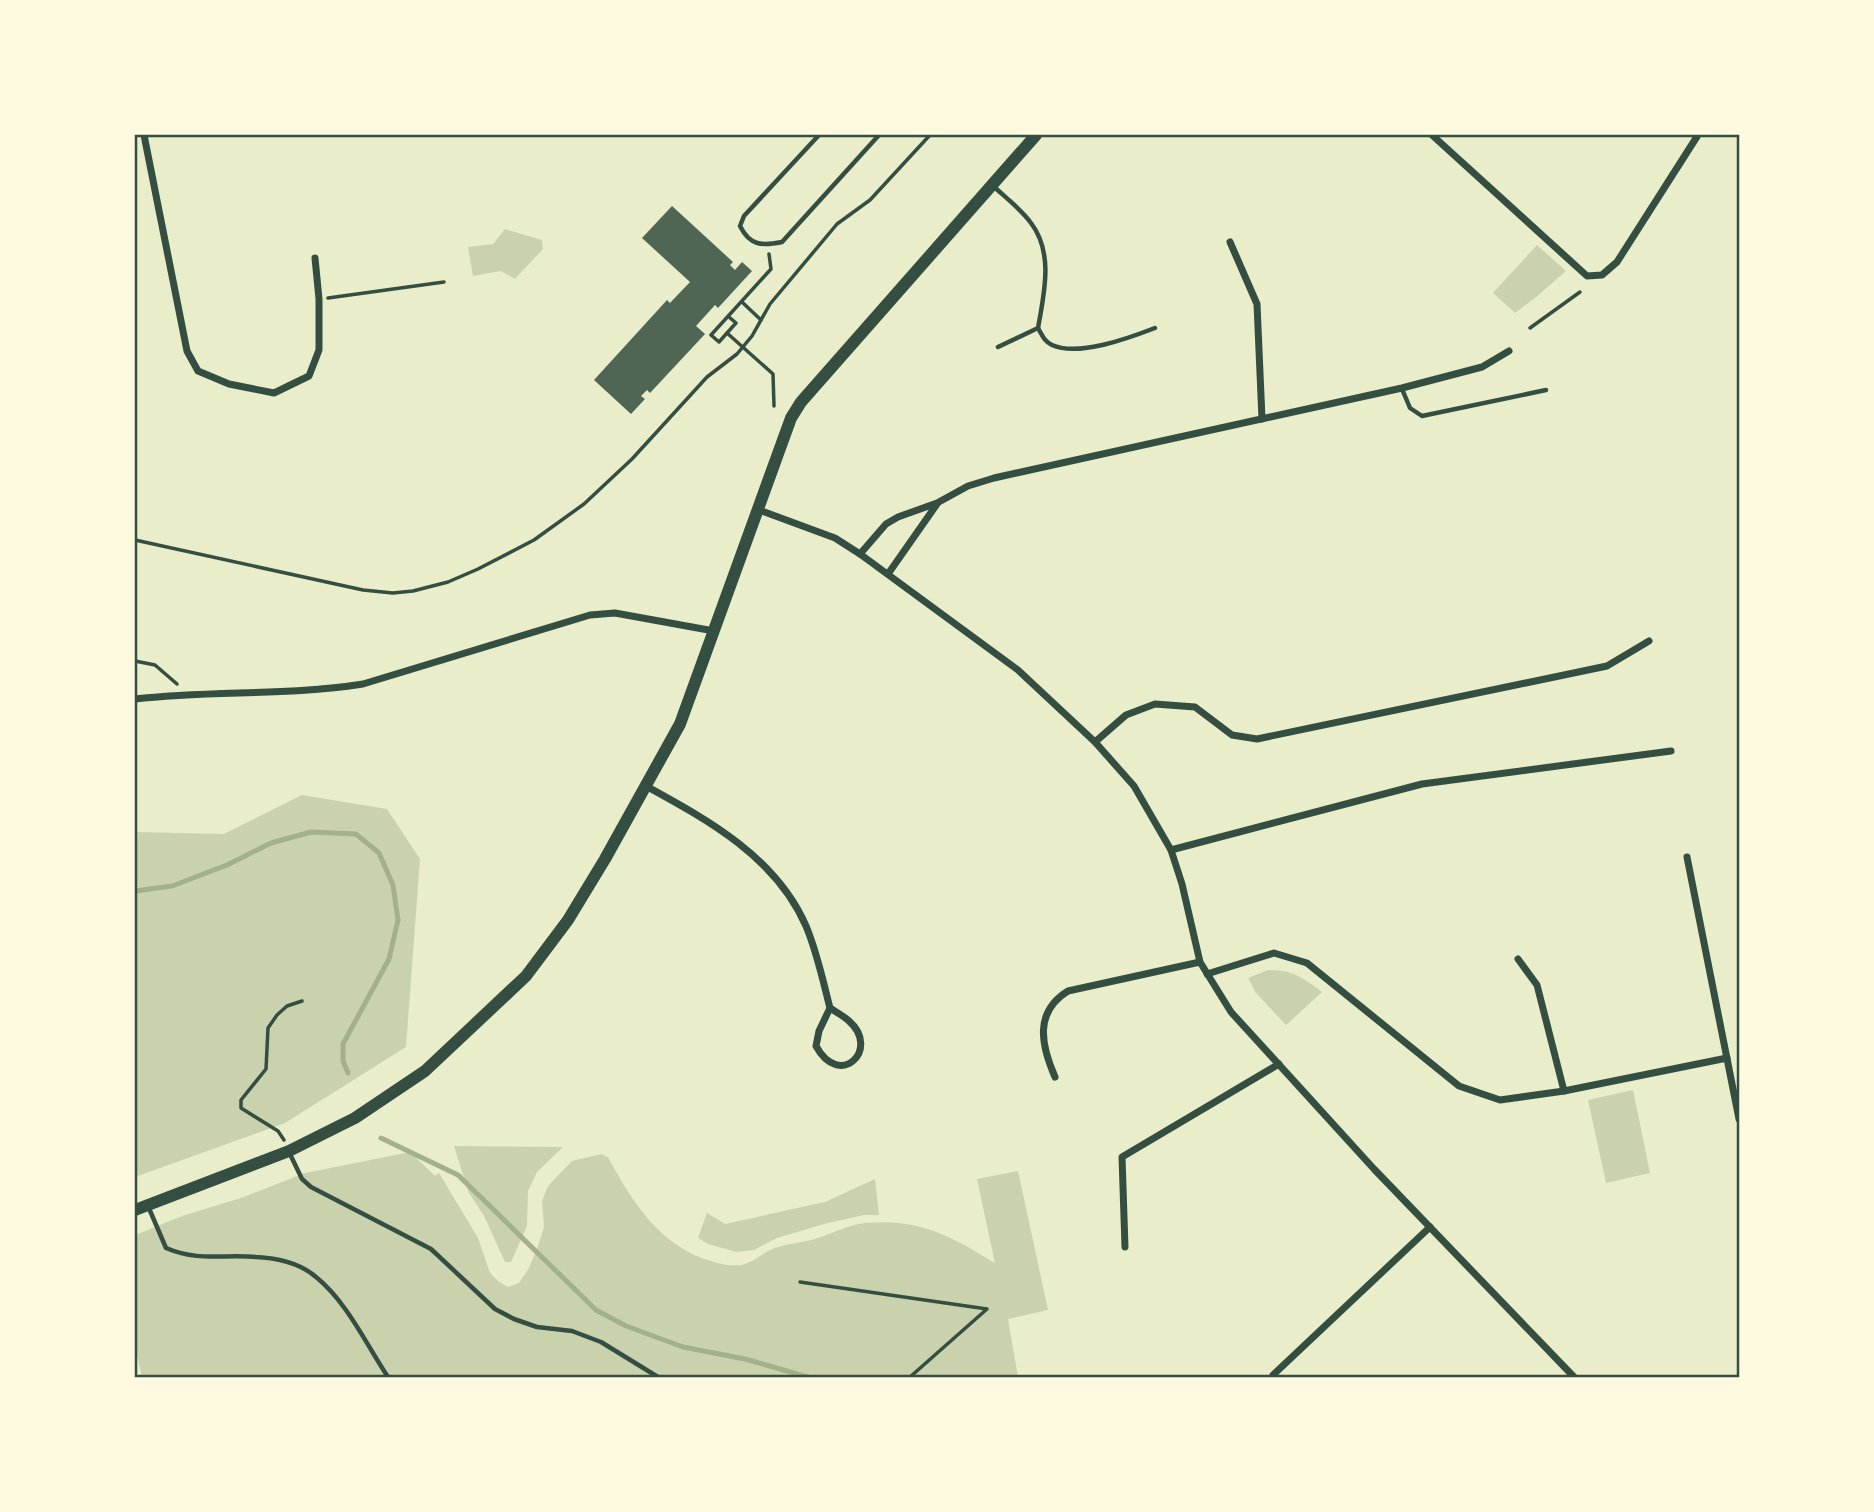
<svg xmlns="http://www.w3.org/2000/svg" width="1874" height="1512" viewBox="0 0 1874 1512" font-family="'Asap Condensed',sans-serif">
	<rect width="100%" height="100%" fill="#e9edc9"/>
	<g fill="#cad2ad">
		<polygon points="505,229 542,240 543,249 515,279 501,271 473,276 468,247 493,244"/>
		<polygon points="1537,245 1566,271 1535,298 1515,313 1493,293"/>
		<polygon points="302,795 387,809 420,859 406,1047 285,1123 135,1177 135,832 224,834"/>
		<path d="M1268 970C1291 969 1304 978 1322 992L1286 1025 1256 993 1248 978Z"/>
		<polygon points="1633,1090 1650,1173 1606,1183 1588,1100"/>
		<polygon points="454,1146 563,1147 537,1172 528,1191 527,1226 511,1262 505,1262 484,1216 468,1191"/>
		<path d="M410 1152 435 1176 439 1173 478 1238 490 1273 499 1282 508 1287 519 1283 529 1268 537 1249 544 1227 542 1201 548 1186 572 1161 601 1154 608 1157C632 1202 661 1248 714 1262 724 1265 734 1267 745 1264 754 1261 761 1255 768 1251 781 1244 800 1243 815 1239 831 1234 848 1225 865 1223 919 1218 951 1236 995 1263L977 1179 1018 1171 1048 1310 1008 1319 1018 1377H142L135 1346V1235L185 1215 241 1198 305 1173Z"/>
		<polygon points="875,1179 879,1215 864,1215 824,1224 777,1238 754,1250 736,1252 708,1244 698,1238 707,1213 725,1224 825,1202"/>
	</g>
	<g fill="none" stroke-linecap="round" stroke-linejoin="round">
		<g stroke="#a3b18a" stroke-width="5">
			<polyline points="135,891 172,886 227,865 271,843 311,832 356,834 379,853 393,885 398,920 389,959 343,1044 343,1061 348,1073"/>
			<polyline points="381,1138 458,1175 596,1310 626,1326 683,1347 745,1359 808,1377"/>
		</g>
	</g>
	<polygon fill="#4f6655" points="672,206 733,262 730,265 735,270 742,262 752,271 718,308 715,305 696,326 705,334 650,393 647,390 641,396 645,399 631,414 594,380 667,300 670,303 690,282 642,238"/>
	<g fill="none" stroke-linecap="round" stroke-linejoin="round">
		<g stroke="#344e41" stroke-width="3.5">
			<polyline points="328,298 444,282"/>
			<polyline points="742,302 761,320"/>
			<polyline points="729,317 736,323 727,333 773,374 774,406"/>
			<polyline points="1530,328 1580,292"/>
			<polyline points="727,333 719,342 711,335 771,269 769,254"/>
			<polyline points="135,540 363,590 393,593 413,591 448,582 478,569 534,540 584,504 632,459 707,377 737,354 752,336 770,304 837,224 870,200 930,135"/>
			<polyline points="135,661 155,665 177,684"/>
			<polyline points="284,1140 278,1131 241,1108 241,1100 266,1069 268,1028 277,1015 287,1006 302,1001"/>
			<polyline points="800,1282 987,1309 910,1377"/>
		</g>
		<g stroke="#344e41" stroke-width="4.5">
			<path d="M819 135 744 216 740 226C750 246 762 246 782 242L879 135"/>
			<path d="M992 185C1005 197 1021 209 1031 223 1054 253 1044 294 1038 328L998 347"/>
			<path d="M1038 328C1042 335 1044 341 1052 345 1078 357 1129 338 1155 328"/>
			<polyline points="1402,389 1410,408 1422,416 1546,390"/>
			<polyline points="289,1152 302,1179 311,1187 431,1249 495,1309 514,1319 537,1327 572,1331 601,1342 658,1377"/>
			<path d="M148 1206 166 1248C199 1262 223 1254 256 1257 277 1258 300 1263 316 1277 347 1302 366 1344 388 1377"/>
		</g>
		<g stroke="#344e41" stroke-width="7">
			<polyline points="144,135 187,351 198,371 229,384 274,393 309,376 319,350 319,299 315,258"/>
			<polyline points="1432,135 1587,276 1602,275 1617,262 1698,135"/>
			<polyline points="1230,242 1257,304 1262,419"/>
			<polyline points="759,510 835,538 860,554 1018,670 1095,742 1134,786 1171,850 1182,884 1200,962 1231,1012 1374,1169 1574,1377"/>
			<polyline points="860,554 886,524 898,517 937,503 968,486 994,478 1402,388 1482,367 1509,351"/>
			<polyline points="888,574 937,504"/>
			<path d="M135 699C211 690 288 696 363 684L590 615 615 613 714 631"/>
			<polyline points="1095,742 1126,715 1155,704 1195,707 1232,735 1257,739 1607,666 1649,641"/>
			<path d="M646 786C708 820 776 857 806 926 817 952 823 981 830 1008L819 1031 816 1046C840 1090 881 1049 849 1021 844 1016 836 1012 830 1008"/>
			<polyline points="1171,850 1422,784 1671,751"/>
			<polyline points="1687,857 1739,1119"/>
			<polyline points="1518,959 1537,985 1564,1091"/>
			<polyline points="1207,974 1274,953 1307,963 1459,1086 1500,1100 1564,1091 1727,1058"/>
			<path d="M1055 1077C1041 1045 1034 1012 1068 991L1200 962"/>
			<polyline points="1125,1247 1122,1157 1279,1064"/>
			<polyline points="1273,1375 1430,1227"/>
		</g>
		<polyline stroke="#344e41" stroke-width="12" points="135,1210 289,1151 355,1118 425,1071 526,976 568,920 605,859 680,724 791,418 801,402 1036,135"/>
	</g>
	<rect width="1874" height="1512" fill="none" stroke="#fefae0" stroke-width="273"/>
	<rect x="136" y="136" width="1602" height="1240" fill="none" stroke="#344e41" stroke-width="2.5"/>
</svg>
